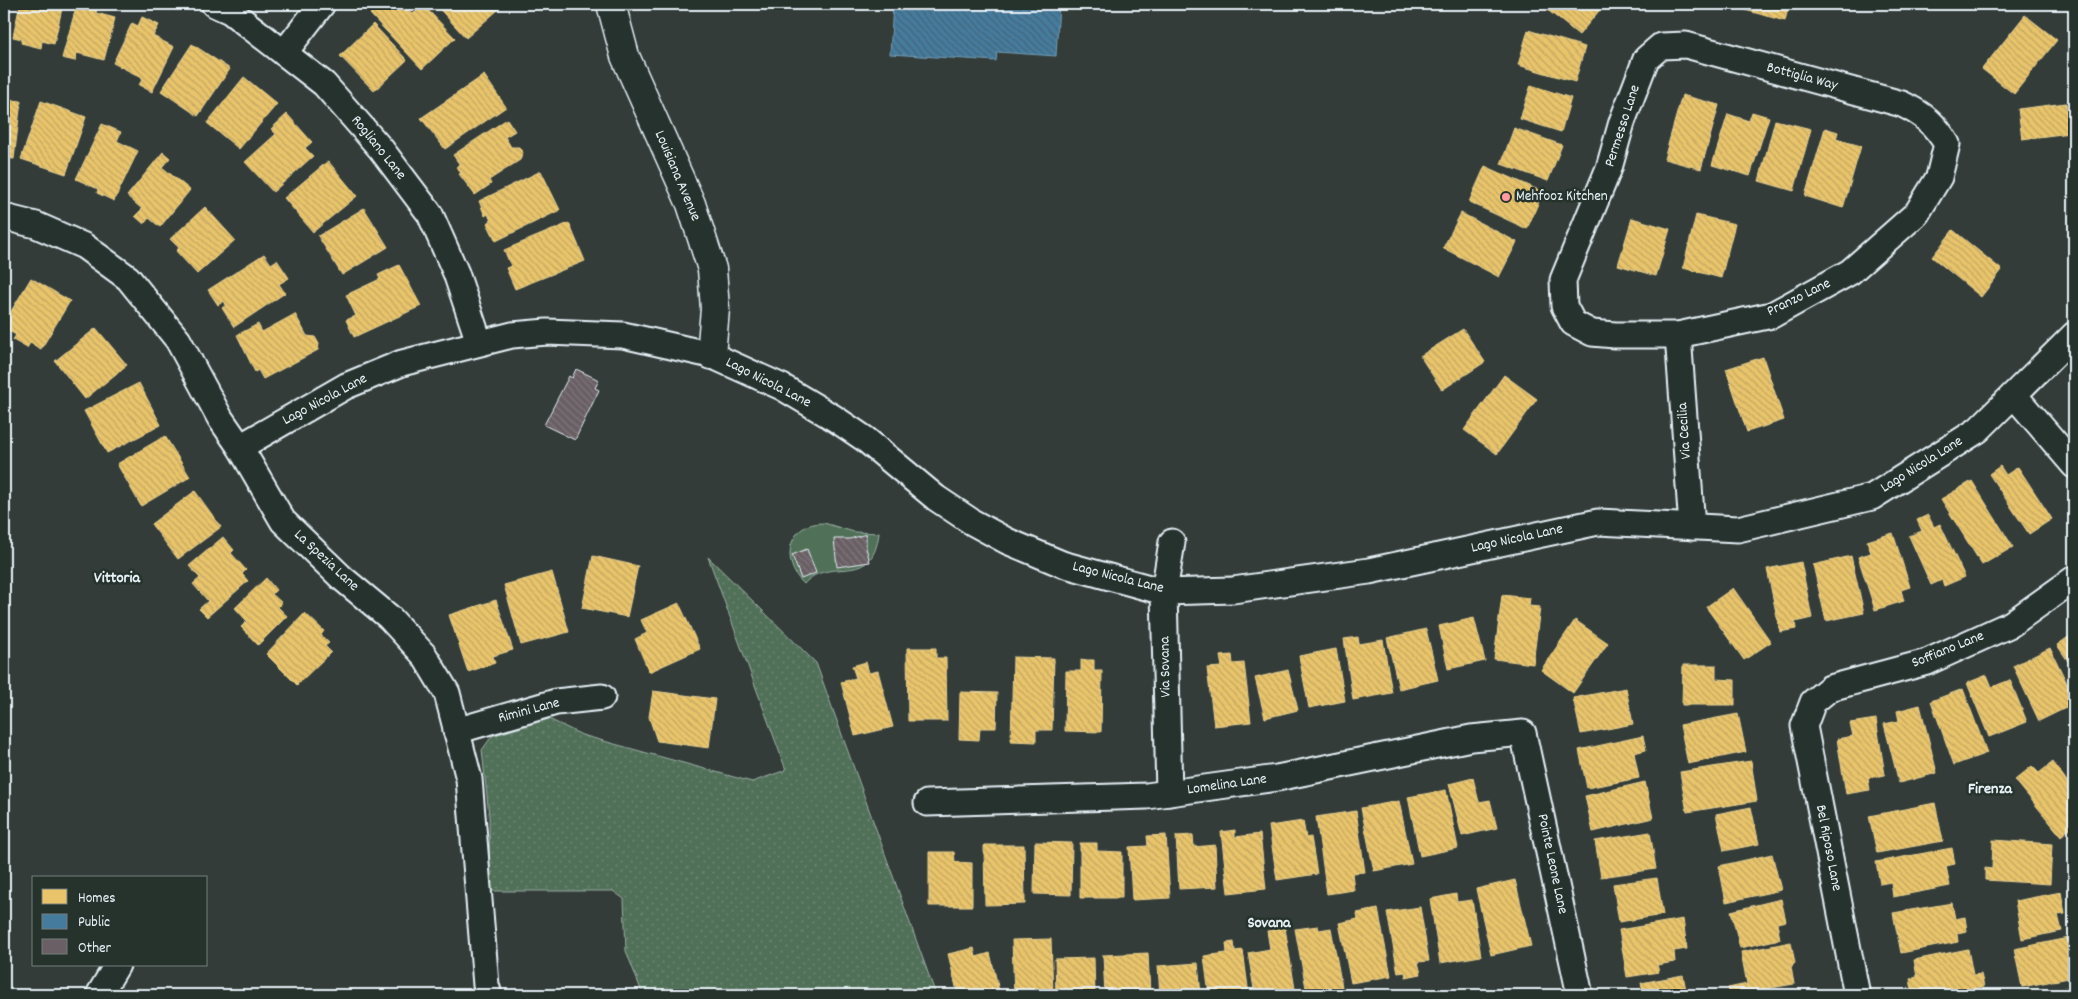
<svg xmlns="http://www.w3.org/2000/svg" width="2078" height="999" viewBox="0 0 2078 999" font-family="Dekko,sans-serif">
	<defs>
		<pattern id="grass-dots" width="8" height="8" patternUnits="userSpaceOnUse" patternTransform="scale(1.25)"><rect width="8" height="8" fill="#516f58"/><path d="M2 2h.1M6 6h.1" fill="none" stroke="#6a8471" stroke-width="1.8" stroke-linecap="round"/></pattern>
		<pattern id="homes-back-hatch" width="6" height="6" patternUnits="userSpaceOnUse" patternTransform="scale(1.25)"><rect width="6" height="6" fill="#e9c46a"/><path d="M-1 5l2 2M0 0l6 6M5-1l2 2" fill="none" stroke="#c0a562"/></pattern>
		<pattern id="public-back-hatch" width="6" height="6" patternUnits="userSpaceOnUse" patternTransform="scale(1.25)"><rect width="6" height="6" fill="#457b9d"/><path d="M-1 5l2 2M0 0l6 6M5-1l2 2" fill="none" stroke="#456478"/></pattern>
		<pattern id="building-back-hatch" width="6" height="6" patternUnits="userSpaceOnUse" patternTransform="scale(1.25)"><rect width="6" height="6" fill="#695f64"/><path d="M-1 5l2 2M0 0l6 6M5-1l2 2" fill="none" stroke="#7e767b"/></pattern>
	</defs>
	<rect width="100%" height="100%" fill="#333c38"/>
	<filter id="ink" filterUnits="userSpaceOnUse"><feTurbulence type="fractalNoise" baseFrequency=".02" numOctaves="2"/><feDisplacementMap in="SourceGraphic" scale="10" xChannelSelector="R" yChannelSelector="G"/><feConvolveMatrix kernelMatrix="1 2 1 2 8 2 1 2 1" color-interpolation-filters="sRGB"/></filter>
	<g filter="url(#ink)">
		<polygon fill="url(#grass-dots)" stroke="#9cb0a8" points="708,557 816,663 936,995 643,995 626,951 624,899 613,891 490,891 489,815 482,750 492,736 549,719 582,735 752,782 786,770"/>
		<path fill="#516f58" stroke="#9cb0a8" d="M824 523 854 532 879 533C872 591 830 554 804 584 780 563 787 522 824 523Z"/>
		<g fill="url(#homes-back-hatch)" stroke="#e9d295">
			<polygon points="20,4 63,4 54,44 42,41 41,48 21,43 22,39 13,37"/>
			<polygon points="77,4 97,7 96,13 115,18 104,60 77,53 75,61 62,58"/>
			<polygon points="380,4 403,4 413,14 423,5 455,38 422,69 370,14"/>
			<polygon points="435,4 494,4 499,9 466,38"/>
			<polygon points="1540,4 1600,4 1603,6 1579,35"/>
			<polygon points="1746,4 1789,4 1785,21 1745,10"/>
			<polygon points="2025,15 2057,40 2014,94 1982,69"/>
			<polygon points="142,17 159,25 153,36 174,47 152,92 139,85 143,78 113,63 132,23 138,26"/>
			<polygon points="373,24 407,60 374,91 340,56"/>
			<polygon points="1528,30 1585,47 1575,82 1518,65"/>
			<polygon points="192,44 230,69 198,116 161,91"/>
			<polygon points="484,75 506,107 445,149 421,118"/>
			<polygon points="244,77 277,104 239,149 207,123"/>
			<polygon points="1531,85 1571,98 1561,132 1520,119"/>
			<polygon points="1682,95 1719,105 1701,169 1664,159"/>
			<polygon points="4,99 21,101 14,159 4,158"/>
			<polygon points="41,101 86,117 66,174 21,159"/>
			<polygon points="2066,103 2070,133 2022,139 2018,109"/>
			<polygon points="1752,112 1769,117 1750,176 1712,165 1728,114 1749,121"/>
			<polygon points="287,114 312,142 305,148 313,156 273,192 245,162 276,134 271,129"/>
			<polygon points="507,119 515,131 505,137 511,147 519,147 523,153 520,160 489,180 491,184 475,195 459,174 461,173 456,167 460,165 453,155"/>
			<polygon points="1775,120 1811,129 1794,191 1759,181"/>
			<polygon points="102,124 121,132 117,141 138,151 114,201 97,193 98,189 76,179"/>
			<polygon points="1514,128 1562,145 1548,181 1501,164"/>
			<polygon points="1825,128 1838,132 1836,139 1861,146 1843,208 1805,196"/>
			<polygon points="163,152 170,158 162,167 190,190 160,227 149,218 144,224 135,216 142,209 127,196"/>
			<polygon points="328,161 357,196 313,232 284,198"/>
			<polygon points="1485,166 1543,192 1527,229 1469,202"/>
			<polygon points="541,171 560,210 496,241 487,223 491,221 488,214 485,216 479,201"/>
			<polygon points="205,207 235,240 197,274 176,251 179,248 170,239"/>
			<polygon points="364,208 388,247 342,275 318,236"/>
			<polygon points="1461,213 1517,242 1499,277 1443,248"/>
			<polygon points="1696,215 1735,224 1721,278 1683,268"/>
			<polygon points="1632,218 1670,229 1656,276 1618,265"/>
			<polygon points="569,223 585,261 515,289 506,268 511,266 504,250"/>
			<polygon points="1953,230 2002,270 1981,297 1932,257"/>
			<polygon points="264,254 271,264 277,260 289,278 279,284 285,293 234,327 222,308 226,305 224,301 218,305 208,290"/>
			<polygon points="399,265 421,306 354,337 346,320 356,316 346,295 380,279 378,275"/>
			<polygon points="31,278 70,301 41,349 30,343 27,348 13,340 16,335 4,328 4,323"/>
			<polygon points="295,314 307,336 315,337 319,344 318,350 263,379 258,370 255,372 237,335 258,324 262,332"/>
			<polygon points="96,328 127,365 85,399 55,361"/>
			<polygon points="1463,329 1485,362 1442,390 1420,356"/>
			<polygon points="1763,357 1784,420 1747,432 1726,369"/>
			<polygon points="1504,375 1537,399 1497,454 1464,430"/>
			<polygon points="139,383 161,425 107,453 84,411"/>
			<polygon points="165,436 190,477 141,506 117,464"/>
			<polygon points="2000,466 2006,475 2018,467 2052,519 2029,534 1989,474"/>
			<polygon points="1972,481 2013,547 1982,565 1941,499"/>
			<polygon points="195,491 221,527 178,559 151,524"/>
			<polygon points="1928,515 1934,527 1940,524 1965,577 1944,586 1942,580 1931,585 1909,536 1922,531 1917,520"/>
			<polygon points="1893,533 1910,587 1901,590 1904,601 1875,610 1858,557 1871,553 1867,541"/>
			<polygon points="223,537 234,550 231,553 246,570 242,574 248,581 207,617 199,609 208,601 193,584 200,578 189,566"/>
			<polygon points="593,556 638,566 627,617 582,608"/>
			<polygon points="1851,556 1864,613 1826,621 1813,565"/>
			<polygon points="1801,562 1812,618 1795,622 1796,629 1780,632 1767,569"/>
			<polygon points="552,572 569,632 521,645 504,585"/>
			<polygon points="266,578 276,590 272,594 282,603 278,607 287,616 258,645 241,627 247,621 235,608"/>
			<polygon points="1733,588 1771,642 1744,660 1706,607"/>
			<polygon points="1502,595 1530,598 1529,606 1540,607 1533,664 1494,659"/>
			<polygon points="496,600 513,650 493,656 495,663 468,672 449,615"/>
			<polygon points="679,603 700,649 649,672 635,639 647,633 641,620"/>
			<polygon points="305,613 324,631 321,635 329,643 325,646 331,652 297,685 266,654"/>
			<polygon points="1474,618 1485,661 1448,669 1439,626"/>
			<polygon points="1575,620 1608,643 1573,693 1541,670"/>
			<polygon points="1426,629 1438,680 1399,689 1387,638"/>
			<polygon points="2074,633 2074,670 2057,645"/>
			<polygon points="1358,637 1359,644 1383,640 1392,693 1353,700 1344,639"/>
			<polygon points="907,648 936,648 936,658 946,658 947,721 908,721"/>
			<polygon points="2050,648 2074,698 2074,704 2039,721 2013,666"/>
			<polygon points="1336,649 1345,701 1309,708 1299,656"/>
			<polygon points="1232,655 1233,664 1244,663 1251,722 1214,726 1207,668 1222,667 1220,656"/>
			<polygon points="1013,657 1054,658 1052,730 1036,730 1036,742 1011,741"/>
			<polygon points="1081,660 1094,660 1094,671 1102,671 1101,732 1065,731 1066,671 1081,671"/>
			<polygon points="866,662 869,673 878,671 893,727 855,736 841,682 856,678 852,666"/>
			<polygon points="1683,665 1716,665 1716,679 1735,680 1735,705 1682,705"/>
			<polygon points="1288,670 1298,710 1265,718 1255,678"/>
			<polygon points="1987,675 1992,687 2010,680 2027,722 1989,737 1967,683"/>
			<polygon points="1626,688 1633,724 1581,734 1573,698"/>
			<polygon points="1963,689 1987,753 1954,765 1931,701"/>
			<polygon points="653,691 715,699 709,748 657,741 649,717"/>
			<polygon points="960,692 997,693 996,728 980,728 979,740 959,739"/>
			<polygon points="1920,705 1937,773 1899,783 1884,724 1899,721 1897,711"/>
			<polygon points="1738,714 1746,752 1688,764 1680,725"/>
			<polygon points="1876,719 1885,775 1868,778 1870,790 1846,794 1837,739 1853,736 1850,723"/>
			<polygon points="1643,736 1646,750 1634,753 1639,778 1587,788 1579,750"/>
			<polygon points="1751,761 1757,801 1687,812 1680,772"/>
			<polygon points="2053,762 2074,791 2074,825 2061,836 2015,780 2032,766 2039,773"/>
			<polygon points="1473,778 1479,802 1490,800 1497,828 1462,836 1449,784"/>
			<polygon points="1645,782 1653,818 1593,832 1585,796"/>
			<polygon points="1446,790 1458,848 1420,856 1408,797"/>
			<polygon points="1399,801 1412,864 1374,871 1361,808"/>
			<polygon points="1935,803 1943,841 1877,853 1869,816"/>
			<polygon points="1751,807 1759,844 1724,851 1716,814"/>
			<polygon points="1356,811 1365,872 1352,873 1354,890 1327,894 1316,817"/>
			<polygon points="1303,821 1306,838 1311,837 1317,874 1277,880 1269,826"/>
			<polygon points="1235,830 1235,837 1260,834 1266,889 1228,893 1221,832"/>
			<polygon points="1650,832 1656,869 1601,877 1595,841"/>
			<polygon points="1166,835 1170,898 1132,900 1129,847 1148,846 1147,836"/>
			<polygon points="1193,835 1194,847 1215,845 1217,887 1179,889 1176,836"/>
			<polygon points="1993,840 2052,844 2050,884 1985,880 1985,868 1992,869"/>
			<polygon points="1035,842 1072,843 1071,895 1034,894"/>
			<polygon points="1080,843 1097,843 1097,851 1122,852 1122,898 1080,898"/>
			<polygon points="984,845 1024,845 1025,904 985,905"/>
			<polygon points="1952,848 1955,864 1946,866 1950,886 1893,897 1891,882 1880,884 1876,862"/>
			<polygon points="929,852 954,852 955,862 972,863 972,906 929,906"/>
			<polygon points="1772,854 1781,890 1726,902 1719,866"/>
			<polygon points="1657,878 1663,915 1619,922 1613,884"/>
			<polygon points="1515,880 1531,946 1491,955 1476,889"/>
			<polygon points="2061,892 2065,914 2058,915 2062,931 2022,939 2015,901"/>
			<polygon points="1456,894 1457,902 1472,900 1481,956 1440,963 1430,899"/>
			<polygon points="1781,899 1786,921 1777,923 1780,939 1740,948 1731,911"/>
			<polygon points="1952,903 1955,919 1965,917 1967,931 1957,933 1958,942 1901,953 1893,913"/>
			<polygon points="1420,907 1429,961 1418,962 1421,974 1406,977 1405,972 1398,973 1387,912"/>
			<polygon points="1378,909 1391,976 1351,983 1339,923 1358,919 1357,913"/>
			<polygon points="1683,919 1687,949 1674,951 1675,962 1657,965 1659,972 1627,977 1619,930"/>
			<polygon points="1318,926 1319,930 1331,928 1342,987 1307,993 1295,929"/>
			<polygon points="1285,928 1296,995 1255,995 1248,953 1270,949 1267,931"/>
			<polygon points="2074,937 2074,977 2022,987 2014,949"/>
			<polygon points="1051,939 1053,995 1014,995 1012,940"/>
			<polygon points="1234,942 1235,951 1243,950 1249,995 1209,995 1204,956 1227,953 1226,943"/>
			<polygon points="1791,942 1795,963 1791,967 1794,984 1730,995 1728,988 1747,984 1741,952"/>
			<polygon points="974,948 976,957 990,953 1000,995 958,995 948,954"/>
			<polygon points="1968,949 1973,975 1981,974 1984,987 1944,995 1913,995 1910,979 1917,977 1914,960"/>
			<polygon points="1148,953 1150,995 1105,995 1103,955"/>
			<polygon points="1094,958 1095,995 1056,995 1055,959"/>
			<polygon points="1198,963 1201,995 1160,995 1158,966"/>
			<polygon points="1683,975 1687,995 1644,995 1641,983"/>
			<polygon points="2074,986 2074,995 2028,995"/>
		</g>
		<polygon fill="url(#public-back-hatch)" stroke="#769eb8" points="893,4 1059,4 1056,56 997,52 996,61 890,54"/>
		<g fill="url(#building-back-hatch)" stroke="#e8f1f8">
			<polygon points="576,369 599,380 595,388 599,390 575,440 544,425 569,376 572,378"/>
			<polygon points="866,534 866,548 870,562 837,567 834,539 850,539"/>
			<polygon points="807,549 816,573 801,579 792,555"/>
		</g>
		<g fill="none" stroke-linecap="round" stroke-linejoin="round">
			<g stroke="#e8f1f8" stroke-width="29">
				<g id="minor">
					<polyline points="214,4 230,11 324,84 381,149 430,214 456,273 479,342"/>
					<path d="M1686 45 1902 104C1923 114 1935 124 1947 144L1939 177 1917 213 1850 272 1772 315 1678 335H1615L1592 333 1573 323 1564 306 1563 280 1609 168 1622 122 1646 59 1661 46Z"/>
					<polyline points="284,53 322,4"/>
					<polyline points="4,217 36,225 84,246 128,278 178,340 220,418 240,447 283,521 342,578 389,617 424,655 447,693 469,779 486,985 489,995"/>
					<polyline points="1678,335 1692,527"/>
					<polyline points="2014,395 2074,465"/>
					<polyline points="240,447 346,386 402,363 512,335 547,332 623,335 711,355 782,387 834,418 865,439 936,498 972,522 1007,541 1062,564 1164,592 1233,590 1369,571 1598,522 1738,529 1872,497 1978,430 2074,335"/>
					<polyline points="456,731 556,702 602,697"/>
					<polyline points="1169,793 1164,592 1172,542"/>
					<polyline points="927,803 1147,796 1277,778 1471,738 1523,733 1580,995"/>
					<polyline points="99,995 117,965"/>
					<polyline points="1857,995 1804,726 1813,702 1830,688 1927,662 2011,624 2074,579"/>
				</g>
			</g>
			<g stroke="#e8f1f8" stroke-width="31">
				<polyline id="tertiary" points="611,4 625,56 691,204 712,269 715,309 711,355"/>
			</g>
			<use href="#minor" stroke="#26332d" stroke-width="25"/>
			<use href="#tertiary" stroke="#26332d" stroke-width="28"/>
		</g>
	</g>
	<circle fill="#ff9aa2" stroke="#26332d" stroke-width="2" cx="1506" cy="197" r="5"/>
	<g text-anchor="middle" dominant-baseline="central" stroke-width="5" stroke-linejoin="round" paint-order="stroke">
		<g font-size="15" fill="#e8f1f8" stroke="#26332d">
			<text transform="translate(1802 77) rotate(15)">Bottiglia Way</text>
			<text transform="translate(1623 126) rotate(-72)">Permesso Lane</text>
			<text transform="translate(378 148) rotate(51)">Rogliano Lane</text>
			<text transform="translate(677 176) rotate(67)">Louisiana Avenue</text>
			<text transform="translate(1799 298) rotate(-26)">Pranzo Lane</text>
			<text transform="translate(768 383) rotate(27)">Lago Nicola Lane</text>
			<text transform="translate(325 400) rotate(-28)">Lago Nicola Lane</text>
			<text transform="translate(1685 431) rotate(-94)">Via Cecilia</text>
			<text transform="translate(1922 465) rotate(-32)">Lago Nicola Lane</text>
			<text transform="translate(1517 539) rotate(-12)">Lago Nicola Lane</text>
			<text transform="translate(326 561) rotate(43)">La Spezia Lane</text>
			<text transform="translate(1118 578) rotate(14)">Lago Nicola Lane</text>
			<text transform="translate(1948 650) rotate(-22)">Soffiano Lane</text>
			<text transform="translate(1166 667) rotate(-91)">Via Sovana</text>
			<text transform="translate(529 711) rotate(-15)">Rimini Lane</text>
			<text transform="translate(1227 785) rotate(-8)">Lomelina Lane</text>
			<text transform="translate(1828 848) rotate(79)">Bel Riposo Lane</text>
			<text transform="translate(1552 864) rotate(78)">Pointe Leone Lane</text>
		</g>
		<g font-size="15" fill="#e8f1f8" stroke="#26332d" text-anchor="start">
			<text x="1516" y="197">Mehfooz Kitchen</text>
		</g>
		<g font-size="16" font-weight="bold" fill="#e8f1f8" stroke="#26332d">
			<text x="117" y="578">Vittoria</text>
			<text x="1990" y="789">Firenza</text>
			<text x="1269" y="923">Sovana</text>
		</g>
	</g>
	<rect width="2078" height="999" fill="none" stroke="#26332d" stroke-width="20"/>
	<rect x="10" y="10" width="2058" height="979" fill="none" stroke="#e8f1f8" stroke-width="2" filter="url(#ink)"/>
	<rect x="32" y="876" width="175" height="90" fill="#26332d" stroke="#747f7e"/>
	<rect x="42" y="889" width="25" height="15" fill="#e9c46a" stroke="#747f7e"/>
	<text x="78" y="902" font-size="15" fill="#e8f1f8">Homes</text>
	<rect x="42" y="914" width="25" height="15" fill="#457b9d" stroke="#747f7e"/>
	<text x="78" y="926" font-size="15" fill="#e8f1f8">Public</text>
	<rect x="42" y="939" width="25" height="15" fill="#695f64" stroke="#747f7e"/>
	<text x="78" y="952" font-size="15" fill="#e8f1f8">Other</text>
</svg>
